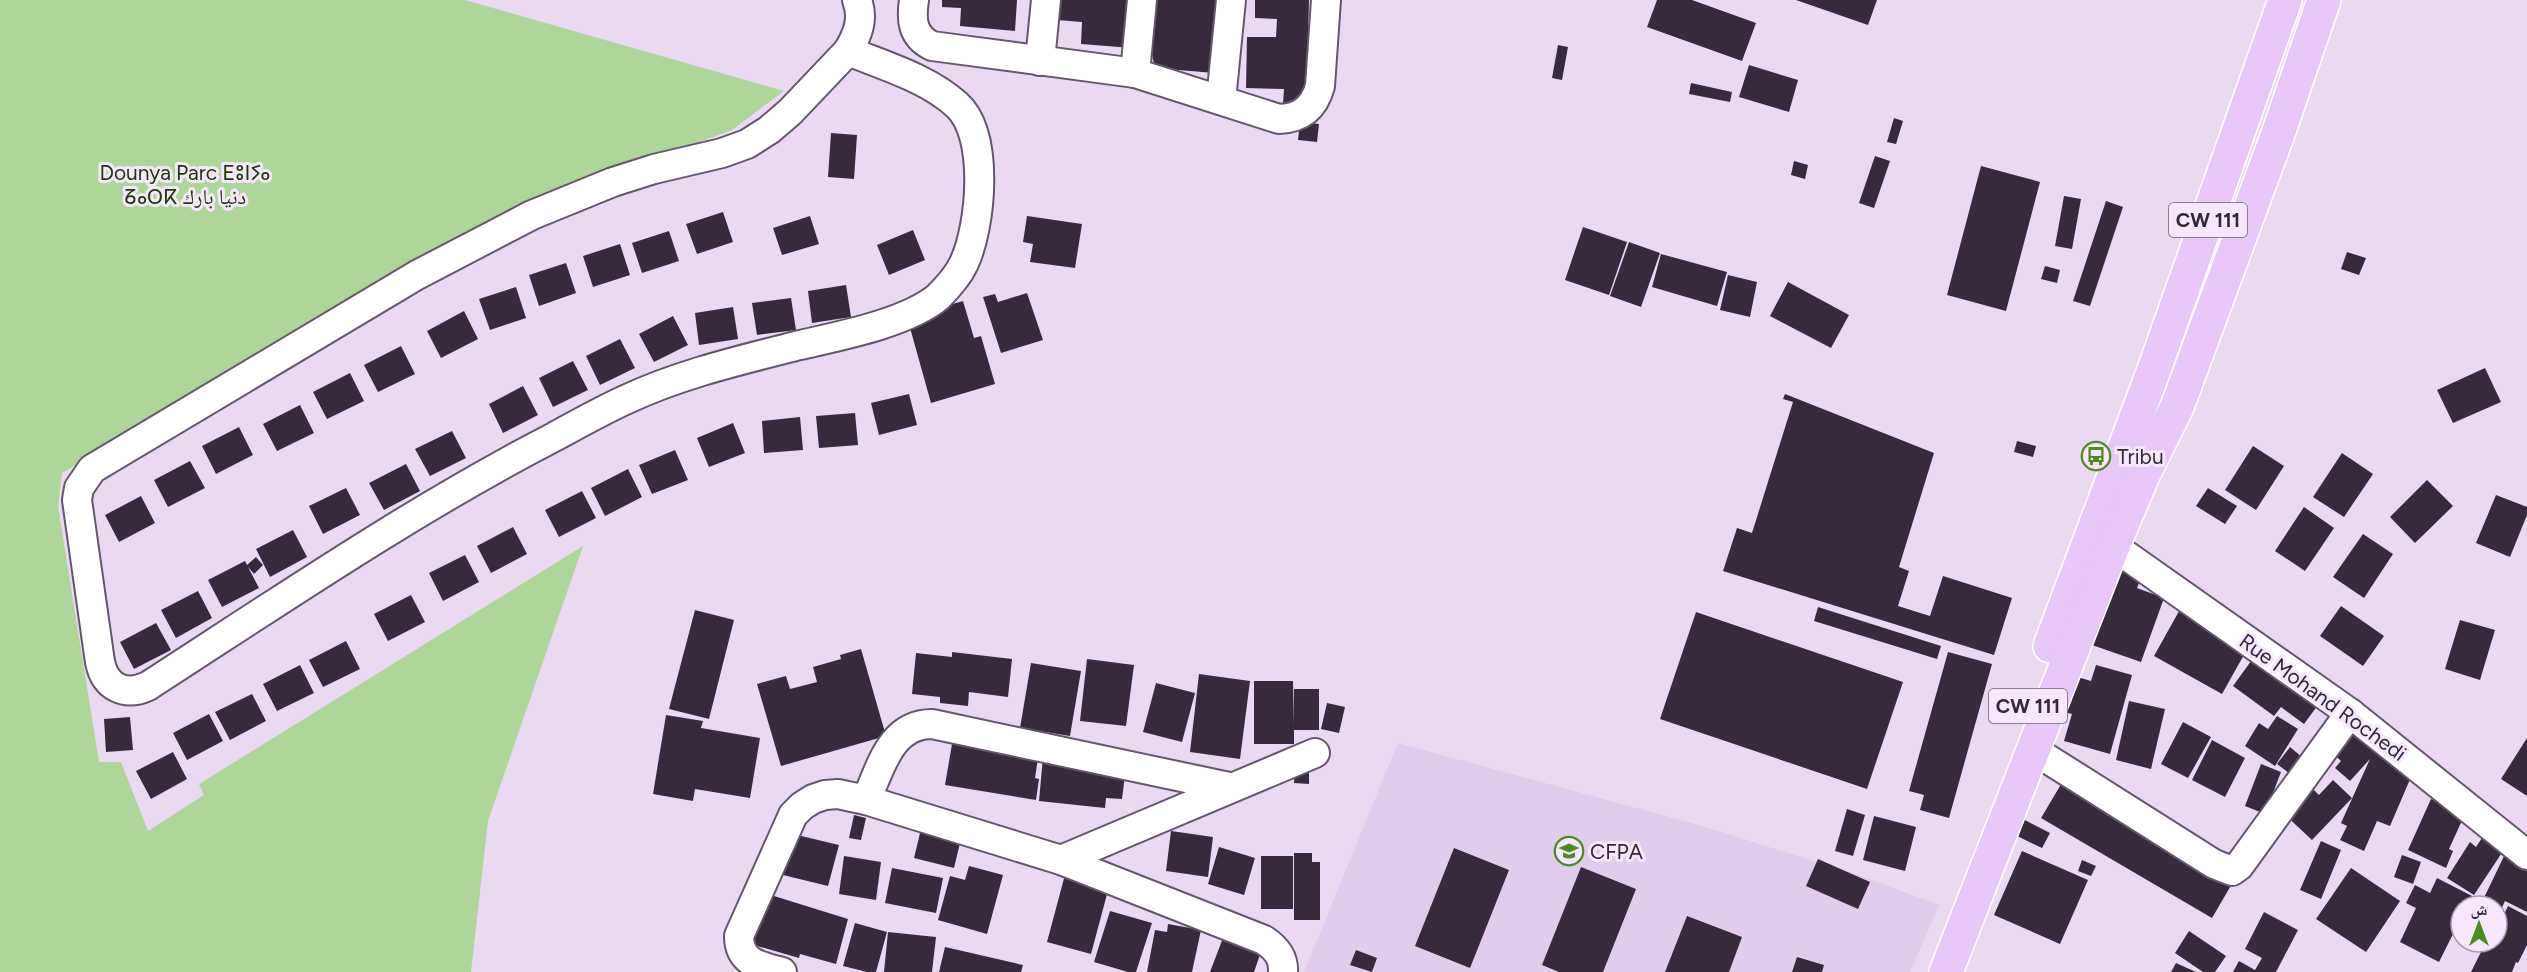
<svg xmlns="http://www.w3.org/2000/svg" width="2527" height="972" viewBox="0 0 2527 972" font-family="Figtree,'Noto Naskh Arabic','Noto Sans Tifinagh',sans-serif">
	<rect width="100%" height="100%" fill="#e9daf2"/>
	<polygon fill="#dfcdeb" points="1398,743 1706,827 1861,876 1939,905 1910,972 1304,972"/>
	<polygon fill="#b0d59b" points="0,0 465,0 784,91 732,130 641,163 284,339 62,473 58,506 99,762 121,762 148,831 204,795 199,784 583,546 488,821 471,972 0,972"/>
	<g fill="#362b3d">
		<polygon points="942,0 1017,0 1015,31 960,26 961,8 942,7"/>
		<polygon points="1058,0 1135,0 1132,48 1081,44 1082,22 1057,20"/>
		<polygon points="1147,0 1217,0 1214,73 1155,68 1145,23"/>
		<polygon points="1255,0 1309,0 1306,104 1283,104 1284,89 1246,88 1247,37 1276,37 1277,19 1255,18"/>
		<polygon points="1657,0 1692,0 1756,23 1742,61 1647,27"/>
		<polygon points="1796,0 1877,0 1868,25"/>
		<polygon points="1558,45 1568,47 1562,80 1552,78"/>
		<polygon points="1749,65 1798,80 1789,112 1739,97"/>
		<polygon points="1691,83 1732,92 1730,102 1689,94"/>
		<polygon points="1894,118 1903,121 1896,144 1887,142"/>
		<polygon points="1300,122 1319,124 1317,142 1298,140"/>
		<polygon points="831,133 857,135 854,179 828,177"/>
		<polygon points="1875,156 1890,161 1874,208 1859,203"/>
		<polygon points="1794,161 1808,165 1805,179 1791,175"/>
		<polygon points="1981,166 2040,182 2006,311 1947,295"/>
		<polygon points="2064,196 2081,199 2072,249 2055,246"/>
		<polygon points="2106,201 2123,207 2090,306 2073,301"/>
		<polygon points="723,212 733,242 697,254 686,224"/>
		<polygon points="810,216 819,244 782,255 773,228"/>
		<polygon points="1027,216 1082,224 1075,268 1030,262 1033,244 1023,242"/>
		<polygon points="1583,227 1627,242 1609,295 1565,280"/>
		<polygon points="913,230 925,260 889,275 877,245"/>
		<polygon points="669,231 679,261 642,273 632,243"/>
		<polygon points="1629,242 1660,253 1641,307 1610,296"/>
		<polygon points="620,244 630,275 593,287 583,256"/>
		<polygon points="2347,252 2366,258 2359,275 2341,269"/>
		<polygon points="1661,254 1727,272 1717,306 1652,287"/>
		<polygon points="566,263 576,293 539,306 529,275"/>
		<polygon points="2045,266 2060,270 2057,283 2041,279"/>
		<polygon points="1728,275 1757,282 1750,317 1720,310"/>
		<polygon points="1788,282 1849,315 1831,348 1770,316"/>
		<polygon points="846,285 851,317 812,323 808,291"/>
		<polygon points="516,287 526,318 490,330 479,299"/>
		<polygon points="1027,293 1043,340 1001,353 983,297 995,294 998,302"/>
		<polygon points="791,298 796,330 757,335 752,303"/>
		<polygon points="963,301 974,338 981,336 995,384 931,403 907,317"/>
		<polygon points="733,307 738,339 699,345 695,313"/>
		<polygon points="464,311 478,339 441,358 427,331"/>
		<polygon points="673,316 688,345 654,362 639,334"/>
		<polygon points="620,339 635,368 600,385 586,356"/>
		<polygon points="401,346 415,374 378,392 364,365"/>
		<polygon points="573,361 588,390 553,407 539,378"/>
		<polygon points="2485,368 2501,402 2453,423 2437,390"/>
		<polygon points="350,373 364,401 327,419 313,392"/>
		<polygon points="523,386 538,415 503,433 489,404"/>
		<polygon points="909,394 917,425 879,435 871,403"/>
		<polygon points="1785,394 1934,453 1899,567 1909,571 1898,606 1930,616 1943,576 2012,598 1994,655 1723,571 1737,528 1752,533 1793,402 1783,399"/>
		<polygon points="300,405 314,433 277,451 263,424"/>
		<polygon points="855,413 858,445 819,448 816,416"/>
		<polygon points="800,417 803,450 764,453 762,421"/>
		<polygon points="733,423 745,453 709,467 697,438"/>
		<polygon points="239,427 253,455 216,474 202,446"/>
		<polygon points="452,431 466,458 430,476 415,449"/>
		<polygon points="2017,441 2036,446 2033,457 2014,452"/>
		<polygon points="2253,446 2284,466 2256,510 2225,490"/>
		<polygon points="675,450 688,480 652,494 639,465"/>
		<polygon points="2342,453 2373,474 2344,517 2313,497"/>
		<polygon points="190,461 205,488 168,507 154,480"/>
		<polygon points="406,464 420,491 384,510 369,483"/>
		<polygon points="628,469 642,497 605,516 591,488"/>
		<polygon points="2427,480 2453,506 2415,543 2390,517"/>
		<polygon points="346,488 360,515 323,534 309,506"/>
		<polygon points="2208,488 2237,506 2225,524 2196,506"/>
		<polygon points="582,491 596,518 559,537 545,510"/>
		<polygon points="2496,495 2527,507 2527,515 2510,557 2476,543"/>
		<polygon points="141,496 155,523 119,542 105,515"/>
		<polygon points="2304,507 2334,528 2305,571 2275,551"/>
		<polygon points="513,527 527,554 491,573 477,546"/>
		<polygon points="293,530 307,557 270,577 256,549"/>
		<polygon points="2363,534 2393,554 2364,598 2333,577"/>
		<polygon points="465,555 479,582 443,601 429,573"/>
		<polygon points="256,557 263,565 254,574 248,567 259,588 222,607 208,580 245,561 247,565"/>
		<polygon points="2117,565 2142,575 2137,588 2164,598 2141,662 2089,644"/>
		<polygon points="198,591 212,618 176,638 161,610"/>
		<polygon points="411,595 425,622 388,641 374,614"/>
		<polygon points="2183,604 2250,644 2222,694 2154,656"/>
		<polygon points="2341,606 2384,636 2363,666 2320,636"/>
		<polygon points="1818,607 1941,646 1937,659 1814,621"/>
		<polygon points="695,610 734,620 709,719 669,709"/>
		<polygon points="1696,612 1903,682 1867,789 1660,719"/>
		<polygon points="2460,620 2495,630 2480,680 2445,669"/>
		<polygon points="156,623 171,650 134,669 120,642"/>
		<polygon points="346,641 360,669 323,687 309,660"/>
		<polygon points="861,649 886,736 781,766 757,684 786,676 790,689 817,682 813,667 841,659 840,655"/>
		<polygon points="952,652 1012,659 1008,697 969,692 968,706 940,703 940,697 912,694 916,653 952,657"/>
		<polygon points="1948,652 1992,664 1949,818 1920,810 1924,795 1909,791"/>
		<polygon points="2254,657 2318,705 2304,724 2281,707 2274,716 2233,686"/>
		<polygon points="1087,659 1134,665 1126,726 1080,721"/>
		<polygon points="1031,663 1081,671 1070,736 1020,728"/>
		<polygon points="300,665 314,693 277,711 263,684"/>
		<polygon points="2096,665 2132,675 2110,754 2064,741 2072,714 2064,712 2074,676 2091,681"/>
		<polygon points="1199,674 1250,681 1240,759 1190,752"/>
		<polygon points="1254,681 1293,681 1294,725 1294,689 1319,689 1319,730 1294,730 1294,744 1254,744"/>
		<polygon points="1156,683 1195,693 1182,742 1143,732"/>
		<polygon points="252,694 266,721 230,740 215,712"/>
		<polygon points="2129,701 2165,709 2151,769 2116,760"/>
		<polygon points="1327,703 1345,707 1339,733 1321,729"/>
		<polygon points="209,714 223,741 187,760 173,733"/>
		<polygon points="666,715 703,721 701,728 760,738 750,798 695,789 693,801 653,794"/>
		<polygon points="2277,716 2298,729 2275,766 2245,746 2259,723 2268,729"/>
		<polygon points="130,717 133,750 106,752 104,719"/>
		<polygon points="2183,722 2211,737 2188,778 2161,764"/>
		<polygon points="2350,723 2379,749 2375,753 2414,770 2390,826 2377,821 2364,851 2340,840 2347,826 2341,823 2370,759 2350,781 2335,768 2341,761 2327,748"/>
		<polygon points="2527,738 2527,796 2501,779"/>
		<polygon points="2212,740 2245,758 2225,797 2192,780"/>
		<polygon points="952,744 1038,758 1035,778 1039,779 1036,800 945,785"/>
		<polygon points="2290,747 2302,757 2289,773 2277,764"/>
		<polygon points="173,752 187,779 151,799 136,771"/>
		<polygon points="1043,757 1125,775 1122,799 1106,798 1105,808 1039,801"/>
		<polygon points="2261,764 2281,772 2265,814 2245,806"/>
		<polygon points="1295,769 1309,770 1309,784 1294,783"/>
		<polygon points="2333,780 2352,798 2312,840 2283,813 2310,786 2319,795"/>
		<polygon points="2063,781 2233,882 2212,918 2041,818"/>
		<polygon points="2431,799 2465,814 2449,849 2453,851 2446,868 2408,850"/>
		<polygon points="1847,809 1865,815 1853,856 1835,851"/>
		<polygon points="854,815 866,818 861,840 849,838"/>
		<polygon points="1874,816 1916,827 1905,871 1863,860"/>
		<polygon points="2021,818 2050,833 2042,848 2013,834"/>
		<polygon points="921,829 961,839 954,868 914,858"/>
		<polygon points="1171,831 1213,837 1208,877 1166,871"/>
		<polygon points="2486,832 2507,845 2474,895 2447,878 2470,842 2476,847"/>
		<polygon points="793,834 839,845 828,886 783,875"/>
		<polygon points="2321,841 2341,850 2321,899 2300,890"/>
		<polygon points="1219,847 1255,858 1244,895 1208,884"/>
		<polygon points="1454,848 1509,870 1470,968 1415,946"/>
		<polygon points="2507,850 2527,860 2527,912 2505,901 2497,918 2497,906 2480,906"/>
		<polygon points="2022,851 2088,880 2060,944 1994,915"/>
		<polygon points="1294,853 1312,853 1312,862 1320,862 1320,920 1294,920"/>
		<polygon points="2402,855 2421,862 2413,884 2394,877"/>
		<polygon points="844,856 881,862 876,900 839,894"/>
		<rect x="1261" y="856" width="32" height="53"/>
		<polygon points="1818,859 1870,882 1858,909 1806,886"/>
		<polygon points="2082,860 2096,866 2091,876 2078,871"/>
		<polygon points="969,866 1003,875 987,934 938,920 950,876 965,880"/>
		<polygon points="1581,867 1636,889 1603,972 1559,972 1542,965"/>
		<polygon points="892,868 943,878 936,913 885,903"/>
		<polygon points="2351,868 2400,901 2366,952 2316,919"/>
		<polygon points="1066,871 1110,883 1091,954 1047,942"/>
		<polygon points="2437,878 2472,896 2467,906 2461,906 2461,918 2439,962 2400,942 2416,908 2406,903 2415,885 2430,893"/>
		<polygon points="761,892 848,919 836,964 800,954 799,958 747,943"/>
		<polygon points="2508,906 2527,916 2527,945 2518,963 2516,962 2512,972 2471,972 2483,948 2487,950 2490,942 2497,942 2497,929"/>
		<polygon points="1110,911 1152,923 1136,972 1128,972 1094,962"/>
		<polygon points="2264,912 2298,930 2276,972 2233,972 2239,961 2255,970 2262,958 2245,949"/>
		<polygon points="1687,916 1742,937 1729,972 1665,972"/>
		<polygon points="855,923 887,932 876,972 867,972 843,966"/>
		<polygon points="1168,924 1201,930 1192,972 1147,972 1155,930 1167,932"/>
		<polygon points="2189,931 2226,956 2215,972 2203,972 2175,953"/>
		<polygon points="888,932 936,937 932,972 884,972"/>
		<polygon points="1223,938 1261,952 1254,972 1210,972"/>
		<polygon points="945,947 1023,965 1021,972 939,972"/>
		<polygon points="1356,950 1377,958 1372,972 1350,965"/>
		<polygon points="1797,957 1824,965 1822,972 1792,972"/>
		<polygon points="2176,963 2196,972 2171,972"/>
	</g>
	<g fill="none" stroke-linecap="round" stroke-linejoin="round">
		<g stroke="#64576b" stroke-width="32">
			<g id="street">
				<path d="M914 0C911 20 912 36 932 46L1135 73 1279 119C1301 118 1314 108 1320 86L1326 0"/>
				<path d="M848 51C885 66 927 78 957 105 990 135 981 227 964 263 959 274 946 289 938 297 907 323 839 336 800 345 741 360 680 374 625 400 601 411 578 424 554 437 413 510 281 600 148 686 125 697 105 687 100 662L77 500 79 488 92 469 417 275 532 215 613 182 654 169 722 153 747 144 769 130 790 112Z"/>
				<path d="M848 51C858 34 864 19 857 0"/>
				<polyline points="1040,61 1046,0"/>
				<polyline points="1135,73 1142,0"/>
				<polyline points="1221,100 1231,0"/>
				<polyline points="2113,546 2350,713 2527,855"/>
				<polyline points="2032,749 2214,864 2232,871 2239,866 2350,713"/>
				<path d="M866 800C881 768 890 724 932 724L1229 787"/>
				<polyline points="1061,860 1315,753"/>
				<path d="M782 972C760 966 739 963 739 936L793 815 802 806 813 799 825 795 838 794 866 800 1061 860 1264 940C1276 948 1284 957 1283 972"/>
			</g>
		</g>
		<g stroke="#fff" stroke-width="36">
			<g id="primary">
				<polyline points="2050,646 2155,367 2285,0"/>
				<polyline points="1946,972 2113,546 2144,473 2177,407 2278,134 2324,0"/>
			</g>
		</g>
		<use href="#street" stroke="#fff" stroke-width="28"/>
		<use href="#primary" stroke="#e7c8f9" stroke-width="33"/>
	</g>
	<defs>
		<g id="bus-ring" transform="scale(1.5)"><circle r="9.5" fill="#f6e7ff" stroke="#4f8824" stroke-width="1.5"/><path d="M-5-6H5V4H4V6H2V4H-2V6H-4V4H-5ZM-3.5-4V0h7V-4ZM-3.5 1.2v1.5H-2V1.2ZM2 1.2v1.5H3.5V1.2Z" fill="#4f8824"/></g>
		<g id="university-ring" transform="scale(1.5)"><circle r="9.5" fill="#f6e7ff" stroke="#4f8824" stroke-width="1.5"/><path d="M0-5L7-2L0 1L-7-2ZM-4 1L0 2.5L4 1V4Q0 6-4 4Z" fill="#4f8824"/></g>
	</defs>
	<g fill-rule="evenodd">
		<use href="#bus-ring" x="2096" y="456"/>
		<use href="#university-ring" x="1569" y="851"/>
	</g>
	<g text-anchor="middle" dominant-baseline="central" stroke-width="6" stroke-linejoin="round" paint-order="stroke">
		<g fill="#f6e7ff" stroke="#6b6370" stroke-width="1.5">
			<rect x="2169" y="203" width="78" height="34" rx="4.5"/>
			<rect x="1989" y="689" width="78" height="34" rx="4.5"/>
		</g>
		<g font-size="20" font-weight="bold" fill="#2f2a33">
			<text x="2208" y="220">CW 111</text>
			<text x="2028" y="706">CW 111</text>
		</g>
		<g font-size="21" fill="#1a3900" stroke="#f6e7ff">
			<text x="185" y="172">Dounya Parc ⴹⵓⵏⵢⴰ<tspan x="185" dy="24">ⵒⴰⵔⴽ دنيا بارك</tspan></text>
		</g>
		<g font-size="21" fill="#2f2a33" stroke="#f6e7ff" text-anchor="start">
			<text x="2117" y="456">Tribu</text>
			<text x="1590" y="851">CFPA</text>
		</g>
		<g font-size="21" fill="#2f2a33" stroke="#f6e7ff">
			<text transform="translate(2323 697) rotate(36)">Rue Mohand Rochedi</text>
		</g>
	</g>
	<g transform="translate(2479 924)"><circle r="28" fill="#f6e7ff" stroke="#a69bad" stroke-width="1.5"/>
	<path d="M0-4.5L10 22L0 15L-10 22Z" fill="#4f8824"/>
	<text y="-9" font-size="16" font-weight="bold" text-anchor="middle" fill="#2f2a33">ش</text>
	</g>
</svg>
